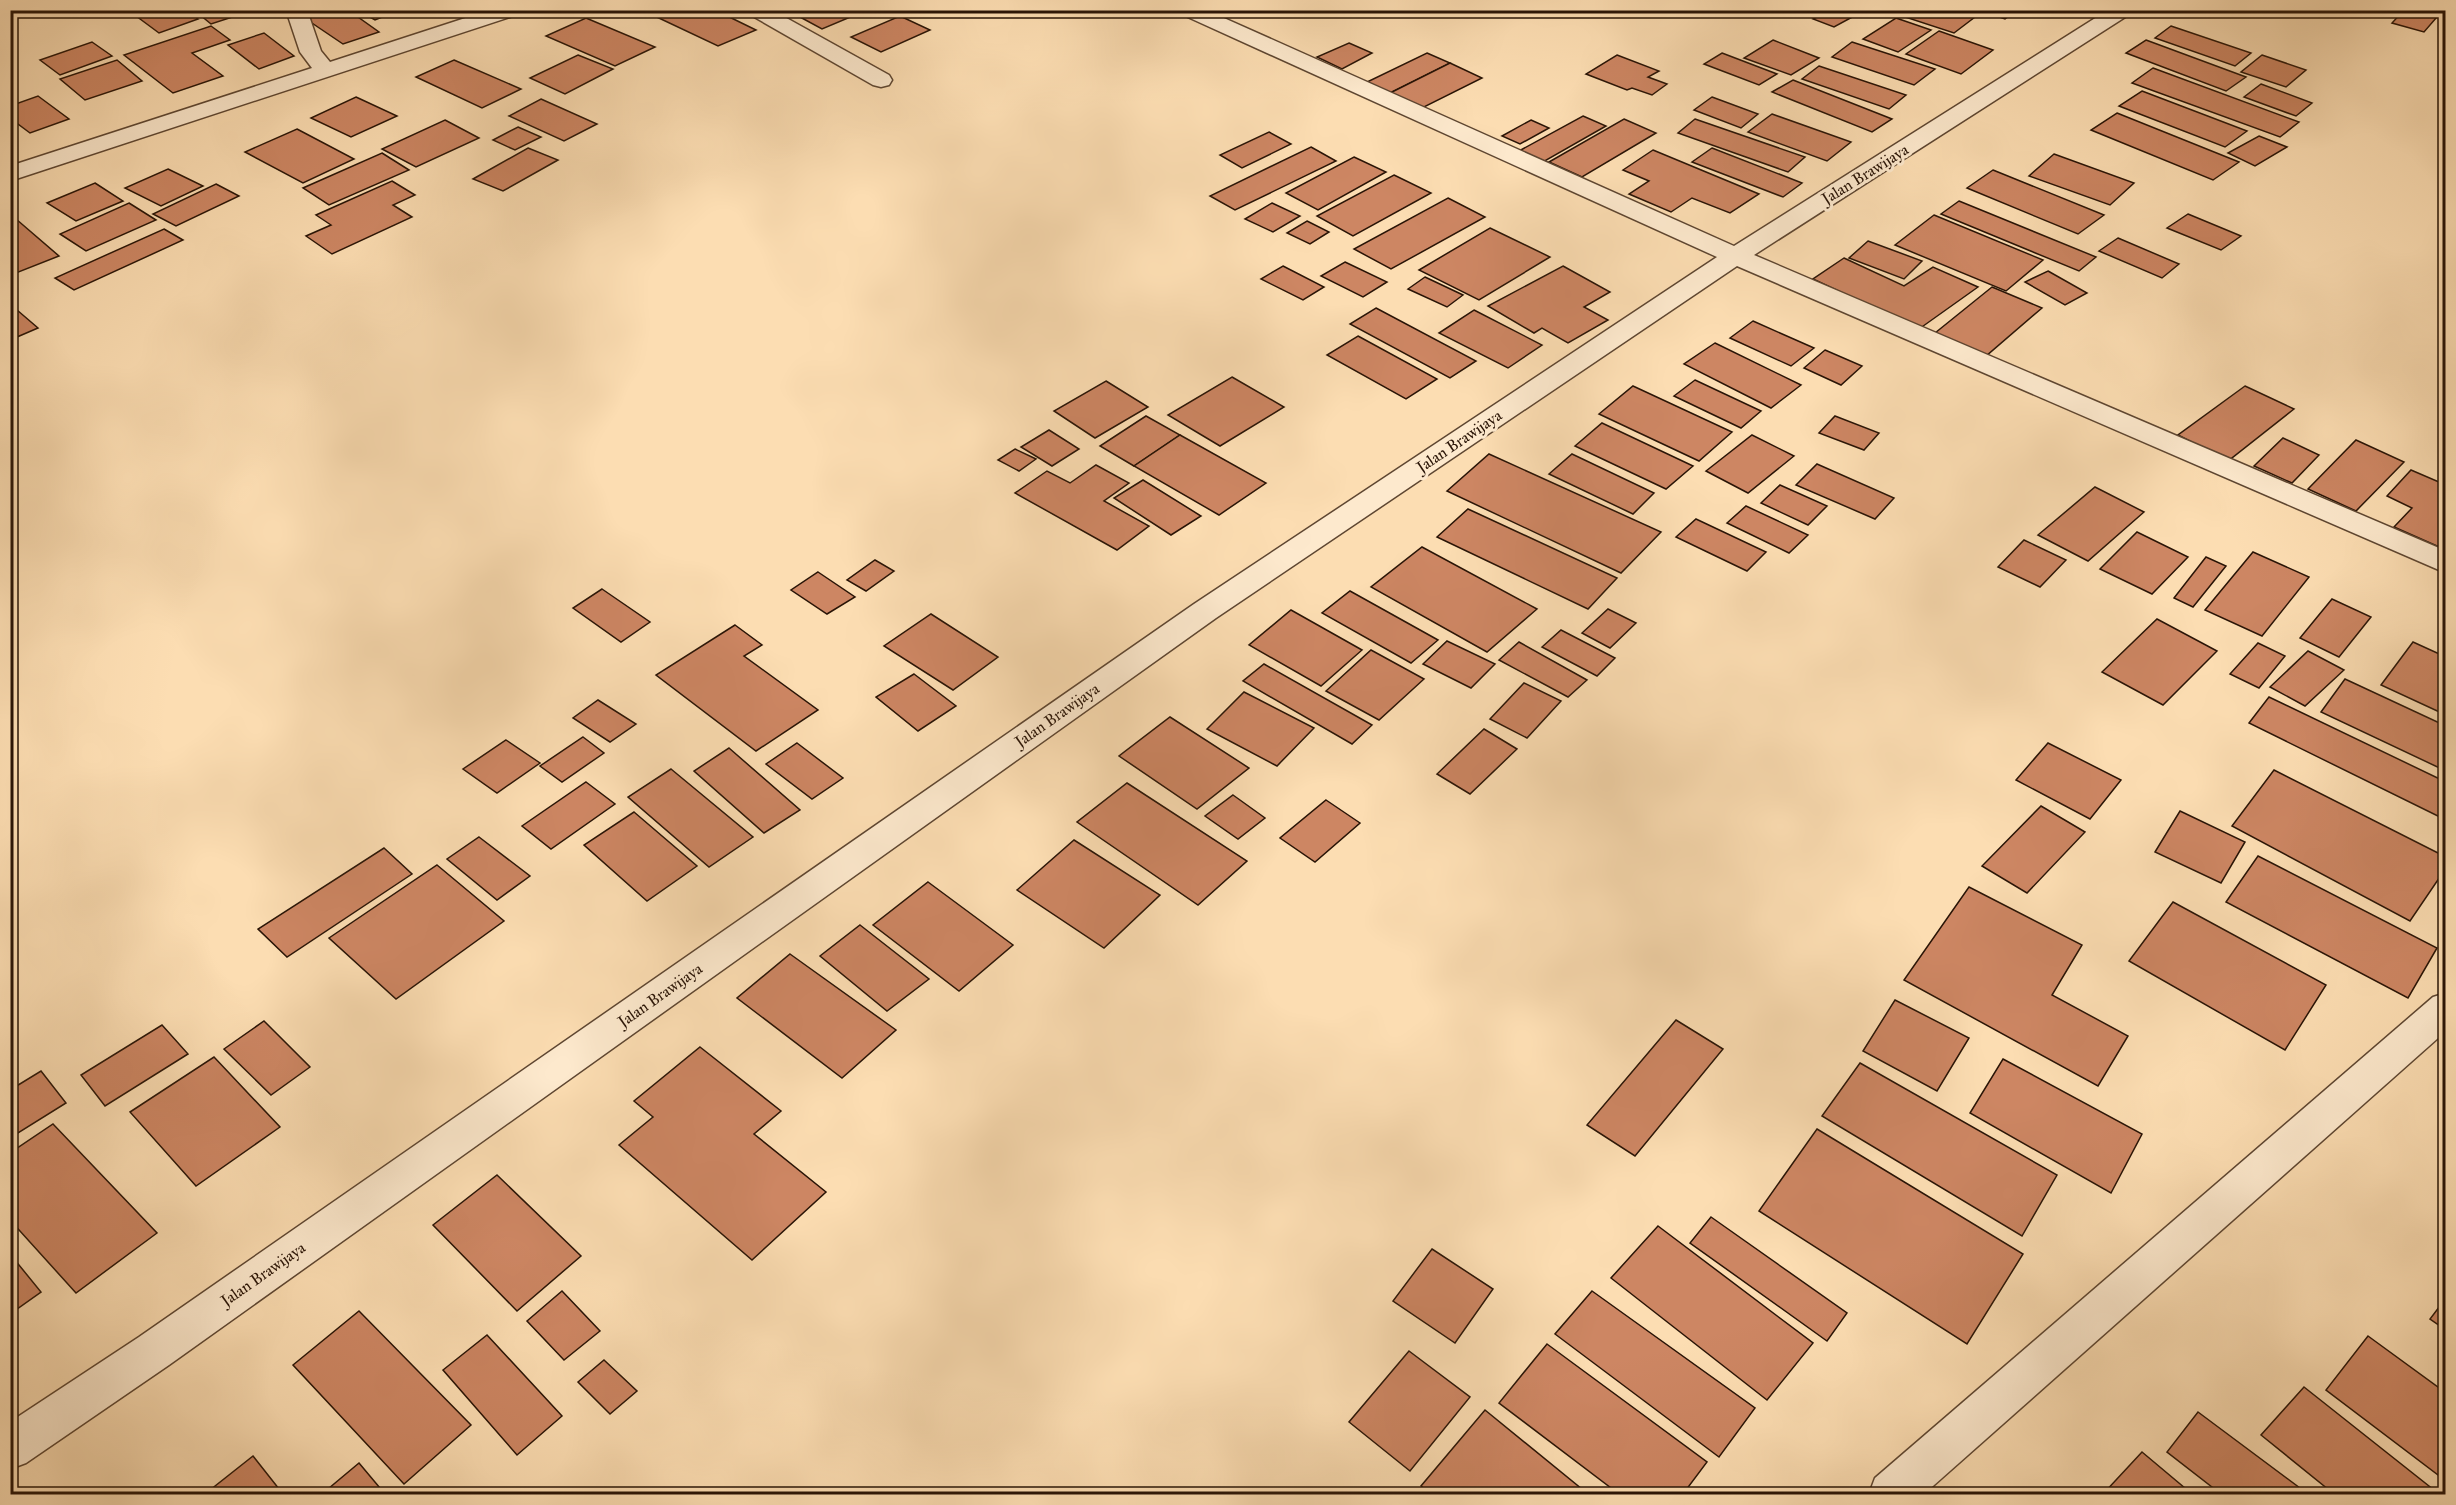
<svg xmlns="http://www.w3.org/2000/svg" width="2456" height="1505" viewBox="0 0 2456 1505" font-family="'IM FELL Great Primer',serif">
	<rect width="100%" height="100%" fill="#fcddb2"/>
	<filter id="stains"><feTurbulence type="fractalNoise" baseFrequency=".00333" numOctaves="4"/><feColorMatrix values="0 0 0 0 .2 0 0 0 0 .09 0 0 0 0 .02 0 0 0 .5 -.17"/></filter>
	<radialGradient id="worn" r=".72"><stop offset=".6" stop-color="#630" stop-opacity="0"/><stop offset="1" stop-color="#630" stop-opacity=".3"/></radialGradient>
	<g fill="#cd8663" stroke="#291406" stroke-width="1.5">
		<polygon points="128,10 185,10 198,19 159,33"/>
		<polygon points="194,10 254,10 211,24"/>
		<polygon points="331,10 348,10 379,32 343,44 306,19"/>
		<polygon points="357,10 400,10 375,20"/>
		<polygon points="715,10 756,30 718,46 644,11"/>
		<polygon points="817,10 867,10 822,29 800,17"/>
		<polygon points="1830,10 1844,10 1856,15 1834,27 1813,19"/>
		<polygon points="1901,10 1956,10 1975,17 1954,33 1896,14"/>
		<polygon points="1979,10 2017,10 2005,19"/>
		<polygon points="2404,10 2443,10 2424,32 2392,23"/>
		<polygon points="900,16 930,30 881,52 851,37"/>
		<polygon points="586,18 655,47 615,66 546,36"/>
		<polygon points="1896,18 1931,30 1898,52 1863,39"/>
		<polygon points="211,26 230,40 192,53 223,76 173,93 124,55"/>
		<polygon points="2171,26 2251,53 2235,66 2155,38"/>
		<polygon points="1939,31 1993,50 1961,74 1906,54"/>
		<polygon points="264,33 294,56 259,69 228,45"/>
		<polygon points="1773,40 1819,58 1791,75 1744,58"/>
		<polygon points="2146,40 2246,77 2226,91 2126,53"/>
		<polygon points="92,42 112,56 60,75 40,60"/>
		<polygon points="1852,42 1935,69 1914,85 1832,57"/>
		<polygon points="1349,43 1372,53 1342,69 1317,57"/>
		<polygon points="1427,53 1450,63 1388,94 1365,83"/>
		<polygon points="1722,53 1777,74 1759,85 1704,64"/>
		<polygon points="578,55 613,69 565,94 530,78"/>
		<polygon points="1617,55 1659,71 1648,77 1667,84 1652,95 1632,88 1627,90 1586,74"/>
		<polygon points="2262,55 2306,70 2286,87 2241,72"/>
		<polygon points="117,60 142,81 85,100 60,79"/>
		<polygon points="454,60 521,89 482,108 416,77"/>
		<polygon points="1450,63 1482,78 1420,109 1388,94"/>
		<polygon points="1819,66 1906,95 1889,109 1802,79"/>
		<polygon points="2153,68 2299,122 2280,137 2132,83"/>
		<polygon points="1793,80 1892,119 1872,132 1772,92"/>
		<polygon points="2261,84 2312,103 2296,116 2244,97"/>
		<polygon points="2142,91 2247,131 2225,147 2119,106"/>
		<polygon points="38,96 69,119 30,133 10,118 10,106"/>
		<polygon points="356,97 397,116 351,137 311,118"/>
		<polygon points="1712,97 1758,114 1741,128 1694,110"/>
		<polygon points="541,99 597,124 564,141 509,116"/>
		<polygon points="2117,113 2239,162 2213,180 2091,130"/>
		<polygon points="1772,114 1851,142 1827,161 1748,132"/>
		<polygon points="1583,116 1606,126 1543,162 1519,151"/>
		<polygon points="1624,119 1656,133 1582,177 1549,162"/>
		<polygon points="1695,119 1805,157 1788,172 1678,133"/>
		<polygon points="445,120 479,138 416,167 382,149"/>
		<polygon points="1531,120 1549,128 1520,144 1502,136"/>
		<polygon points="518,127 541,137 515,150 493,140"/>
		<polygon points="297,129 354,159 303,183 245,152"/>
		<polygon points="1269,132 1291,144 1242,168 1220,155"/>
		<polygon points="2259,136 2287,147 2255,166 2228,153"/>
		<polygon points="1311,147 1336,161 1235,210 1210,196"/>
		<polygon points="528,148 558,160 503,191 473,179"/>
		<polygon points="1712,148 1802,183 1783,197 1692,162"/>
		<polygon points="1653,150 1759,194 1730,213 1692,198 1671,212 1629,194 1649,181 1623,170"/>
		<polygon points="382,153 409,170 329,205 303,188"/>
		<polygon points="2054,154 2134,183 2110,205 2029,176"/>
		<polygon points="1354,157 1386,172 1318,210 1286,193"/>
		<polygon points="168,169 203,186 161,206 125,188"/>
		<polygon points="1993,170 2104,215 2078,234 1967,188"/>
		<polygon points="1394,175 1431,193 1353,236 1317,216"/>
		<polygon points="392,181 415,195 393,205 412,217 332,254 306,236 331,225 316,215"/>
		<polygon points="95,183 123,201 76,221 47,203"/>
		<polygon points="216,184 239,196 176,226 153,214"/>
		<polygon points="1448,198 1485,217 1391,269 1354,249"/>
		<polygon points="1959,201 2096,257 2079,271 1941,214"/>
		<polygon points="129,203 156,220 86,251 60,234"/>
		<polygon points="1272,203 1300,216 1273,232 1245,219"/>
		<polygon points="2188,214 2241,236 2221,250 2167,228"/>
		<polygon points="1934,215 2043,260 2006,291 1895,245"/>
		<polygon points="16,219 59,256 16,273 10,268 10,221"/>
		<polygon points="1307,221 1329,232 1310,244 1287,233"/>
		<polygon points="1490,228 1550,257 1479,300 1419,270"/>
		<polygon points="164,229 183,240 74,290 55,278"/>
		<polygon points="2118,238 2179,264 2162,278 2099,251"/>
		<polygon points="1868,241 1922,261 1904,279 1849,258"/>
		<polygon points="1844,258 1904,286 1933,267 1978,287 1919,329 1813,279"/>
		<polygon points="1345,262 1387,282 1363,297 1321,276"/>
		<polygon points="1283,266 1324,287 1303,300 1261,279"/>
		<polygon points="1563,266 1610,292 1584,307 1608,320 1568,343 1542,328 1534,333 1488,306"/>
		<polygon points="2048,271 2087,293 2065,305 2025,282"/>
		<polygon points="1425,277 1463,295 1447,307 1408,289"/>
		<polygon points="1992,287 2042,308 1986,356 1935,333"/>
		<polygon points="10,304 38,328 10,340"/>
		<polygon points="1376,308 1476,361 1450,378 1350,324"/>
		<polygon points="1474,310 1542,345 1508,368 1439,333"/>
		<polygon points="1753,321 1814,348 1791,366 1730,338"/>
		<polygon points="1358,336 1437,379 1406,399 1327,355"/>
		<polygon points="1715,343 1801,385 1771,408 1684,364"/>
		<polygon points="1825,350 1862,366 1841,385 1804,368"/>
		<polygon points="1232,377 1284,407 1220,446 1168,415"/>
		<polygon points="1695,380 1761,411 1741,428 1674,396"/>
		<polygon points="1106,381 1148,407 1095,438 1054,411"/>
		<polygon points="1633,386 1732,432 1699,461 1599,414"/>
		<polygon points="2245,386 2294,409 2228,461 2178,435"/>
		<polygon points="1146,416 1180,435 1134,466 1100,446"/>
		<polygon points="1835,416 1879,433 1864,450 1819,433"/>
		<polygon points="1602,423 1693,466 1666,489 1575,446"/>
		<polygon points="1049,430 1079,449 1052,466 1021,447"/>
		<polygon points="1180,435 1266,483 1219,515 1134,466"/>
		<polygon points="1752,435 1794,456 1748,493 1706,471"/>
		<polygon points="2283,438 2319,455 2292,483 2254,466"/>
		<polygon points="2356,440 2404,462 2356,511 2308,489"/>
		<polygon points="1015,449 1036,459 1019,471 998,460"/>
		<polygon points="1489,454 1661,532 1621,573 1447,491"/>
		<polygon points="1572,454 1654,493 1633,514 1549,474"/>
		<polygon points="1817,464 1894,498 1875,519 1796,485"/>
		<polygon points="1096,465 1129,483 1104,501 1149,526 1117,550 1015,493 1047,471 1070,483"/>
		<polygon points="2411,470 2446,485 2446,550 2394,527 2412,508 2387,496"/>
		<polygon points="1143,480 1201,516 1171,535 1114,498"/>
		<polygon points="1780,485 1827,506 1808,525 1761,503"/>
		<polygon points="2095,487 2144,512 2088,561 2038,535"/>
		<polygon points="1746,506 1808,535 1789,553 1727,523"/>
		<polygon points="1468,509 1617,578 1588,609 1437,537"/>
		<polygon points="1696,519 1766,552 1747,571 1676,537"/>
		<polygon points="2137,532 2188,557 2152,594 2100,569"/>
		<polygon points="2024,540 2066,560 2040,587 1998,567"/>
		<polygon points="1422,547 1537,609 1487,652 1371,587"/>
		<polygon points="2253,552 2309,577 2262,636 2205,610"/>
		<polygon points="2206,557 2226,566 2193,607 2174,598"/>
		<polygon points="875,560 894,571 866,591 847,580"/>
		<polygon points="818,572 855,597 827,614 791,590"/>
		<polygon points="602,589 650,622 621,642 573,608"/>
		<polygon points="1350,591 1438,640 1411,663 1322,613"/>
		<polygon points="2332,599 2371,617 2339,657 2300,638"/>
		<polygon points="1608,609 1636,623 1610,648 1582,633"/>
		<polygon points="1291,610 1362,650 1321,686 1249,645"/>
		<polygon points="931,614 998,657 953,690 884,646"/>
		<polygon points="2157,619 2217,651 2163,705 2102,672"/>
		<polygon points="735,625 762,645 744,656 818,710 756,751 656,675"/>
		<polygon points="1561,630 1615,658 1597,676 1542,647"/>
		<polygon points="1447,641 1495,664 1471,688 1423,664"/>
		<polygon points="1519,642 1587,680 1568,697 1499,660"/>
		<polygon points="2413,642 2446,657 2446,715 2381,685"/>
		<polygon points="2258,643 2285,656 2259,688 2230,674"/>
		<polygon points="1371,650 1424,679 1379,720 1326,691"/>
		<polygon points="2308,651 2344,670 2305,706 2270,687"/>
		<polygon points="1264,664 1372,725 1352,744 1243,681"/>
		<polygon points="914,674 956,706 918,731 876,697"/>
		<polygon points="2345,679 2446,726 2446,771 2321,712"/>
		<polygon points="1524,683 1561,701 1527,738 1490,719"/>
		<polygon points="1244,692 1314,728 1277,766 1207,729"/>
		<polygon points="2269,697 2446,782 2446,820 2249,723"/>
		<polygon points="598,700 636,724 610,742 573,718"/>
		<polygon points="1170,717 1249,768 1197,809 1119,756"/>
		<polygon points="1484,729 1517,749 1470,794 1437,774"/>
		<polygon points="583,737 604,753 562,782 540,766"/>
		<polygon points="506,740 540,763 497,793 463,769"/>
		<polygon points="797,743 843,778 812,799 766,764"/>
		<polygon points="2048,743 2121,780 2090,819 2016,780"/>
		<polygon points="729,748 800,810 764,833 694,771"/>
		<polygon points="671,769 753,837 709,867 628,797"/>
		<polygon points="2274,770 2446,857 2446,868 2410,921 2232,826"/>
		<polygon points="586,782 615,804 551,849 522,826"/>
		<polygon points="1127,783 1247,861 1198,905 1077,822"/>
		<polygon points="1233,795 1265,818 1238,839 1205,816"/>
		<polygon points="1326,800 1360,823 1315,862 1280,838"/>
		<polygon points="2041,806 2085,832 2027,893 1982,866"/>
		<polygon points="2180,811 2245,842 2221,883 2155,852"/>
		<polygon points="634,812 697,866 647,901 584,845"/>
		<polygon points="479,837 530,876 497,900 447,859"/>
		<polygon points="1074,840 1160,895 1104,948 1017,890"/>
		<polygon points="384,848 412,874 287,957 258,929"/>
		<polygon points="2258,856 2437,948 2408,998 2226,902"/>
		<polygon points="437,865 504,921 396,999 329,938"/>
		<polygon points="928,882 1013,945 959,991 873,925"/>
		<polygon points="1969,887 2082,945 2052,995 2128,1036 2098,1086 1904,980"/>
		<polygon points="2173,902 2326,985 2285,1050 2129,961"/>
		<polygon points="860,925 929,979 887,1011 820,956"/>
		<polygon points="790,954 896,1030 842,1078 737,998"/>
		<polygon points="1895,1000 1969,1038 1937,1091 1863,1051"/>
		<polygon points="1676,1020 1723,1049 1635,1156 1587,1125"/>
		<polygon points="264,1021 310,1067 271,1095 224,1049"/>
		<polygon points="162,1025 188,1054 105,1106 81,1075"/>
		<polygon points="700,1047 781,1111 754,1134 826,1192 752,1260 619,1145 653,1117 634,1101"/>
		<polygon points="214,1057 280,1127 196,1186 130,1112"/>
		<polygon points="2003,1059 2142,1134 2111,1193 1970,1113"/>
		<polygon points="1860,1063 2057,1175 2022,1236 1822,1116"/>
		<polygon points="41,1071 66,1103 10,1138 10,1090"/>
		<polygon points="53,1124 157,1233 76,1293 10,1220 10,1153"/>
		<polygon points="1817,1129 2023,1254 1967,1344 1759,1211"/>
		<polygon points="497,1175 581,1256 517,1311 433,1225"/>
		<polygon points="1711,1217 1847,1313 1827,1341 1690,1243"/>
		<polygon points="1658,1226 1813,1343 1767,1400 1611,1278"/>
		<polygon points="1432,1249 1493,1289 1455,1343 1393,1301"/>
		<polygon points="10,1254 41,1292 10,1314"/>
		<polygon points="562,1291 600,1331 564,1360 527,1321"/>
		<polygon points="1592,1291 1755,1408 1719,1457 1555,1334"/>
		<polygon points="2446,1298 2446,1330 2430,1319"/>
		<polygon points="359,1311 471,1425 404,1484 293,1365"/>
		<polygon points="487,1335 562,1416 517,1455 443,1370"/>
		<polygon points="2368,1336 2446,1393 2446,1481 2326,1390"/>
		<polygon points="1547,1344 1707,1462 1683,1494 1619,1494 1499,1403"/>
		<polygon points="1409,1351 1470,1397 1410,1471 1349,1422"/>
		<polygon points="604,1360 637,1391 610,1414 578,1382"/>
		<polygon points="2304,1387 2439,1494 2334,1494 2261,1435"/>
		<polygon points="1485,1410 1588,1494 1431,1494 1421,1486"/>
		<polygon points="2198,1412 2308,1494 2221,1494 2167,1452"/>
		<polygon points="2142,1452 2192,1494 2103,1494"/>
		<polygon points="253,1456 283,1494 205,1494"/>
		<polygon points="359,1463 385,1494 322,1494"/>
	</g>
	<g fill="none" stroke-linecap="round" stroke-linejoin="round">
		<g stroke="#5e4631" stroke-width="3">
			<g id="minor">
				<polygon points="286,10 307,10 321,51 330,62 490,10 522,10 519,14 10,181 10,166 312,68 300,52"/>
				<polygon points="746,10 772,10 889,75 892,80 889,85 881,87 873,85 749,14"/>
				<polygon points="1178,10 1206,10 1734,246 2108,10 2133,10 2130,14 1754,255 2446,551 2446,573 1737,266 1216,618 169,1365 26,1463 10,1469 10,1422 139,1337 1194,604 1717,257 1181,14"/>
				<polygon points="2446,993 2446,1031 1924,1494 1869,1494 1875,1478 2433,997"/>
			</g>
		</g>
		<use href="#minor" fill="#fde9cd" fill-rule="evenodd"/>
	</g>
	<g text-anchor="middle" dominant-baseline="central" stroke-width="6" stroke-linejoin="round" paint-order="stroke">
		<g font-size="16" fill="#291406" stroke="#fde9cd">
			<text transform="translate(1865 174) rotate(-32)">Jalan Brawijaya</text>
			<text transform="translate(1459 441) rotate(-34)">Jalan Brawijaya</text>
			<text transform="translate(1057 715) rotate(-35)">Jalan Brawijaya</text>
			<text transform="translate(660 995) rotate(-35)">Jalan Brawijaya</text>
			<text transform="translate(263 1274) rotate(-35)">Jalan Brawijaya</text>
		</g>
	</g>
	<rect width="2456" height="1505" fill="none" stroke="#fcddb2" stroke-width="36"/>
	<rect x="12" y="12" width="2432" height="1481" fill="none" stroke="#291406" stroke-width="3"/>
	<rect x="18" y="18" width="2420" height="1469" fill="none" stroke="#291406" stroke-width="1.5"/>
	<rect width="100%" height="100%" filter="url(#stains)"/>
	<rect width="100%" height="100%" fill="url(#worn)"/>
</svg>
